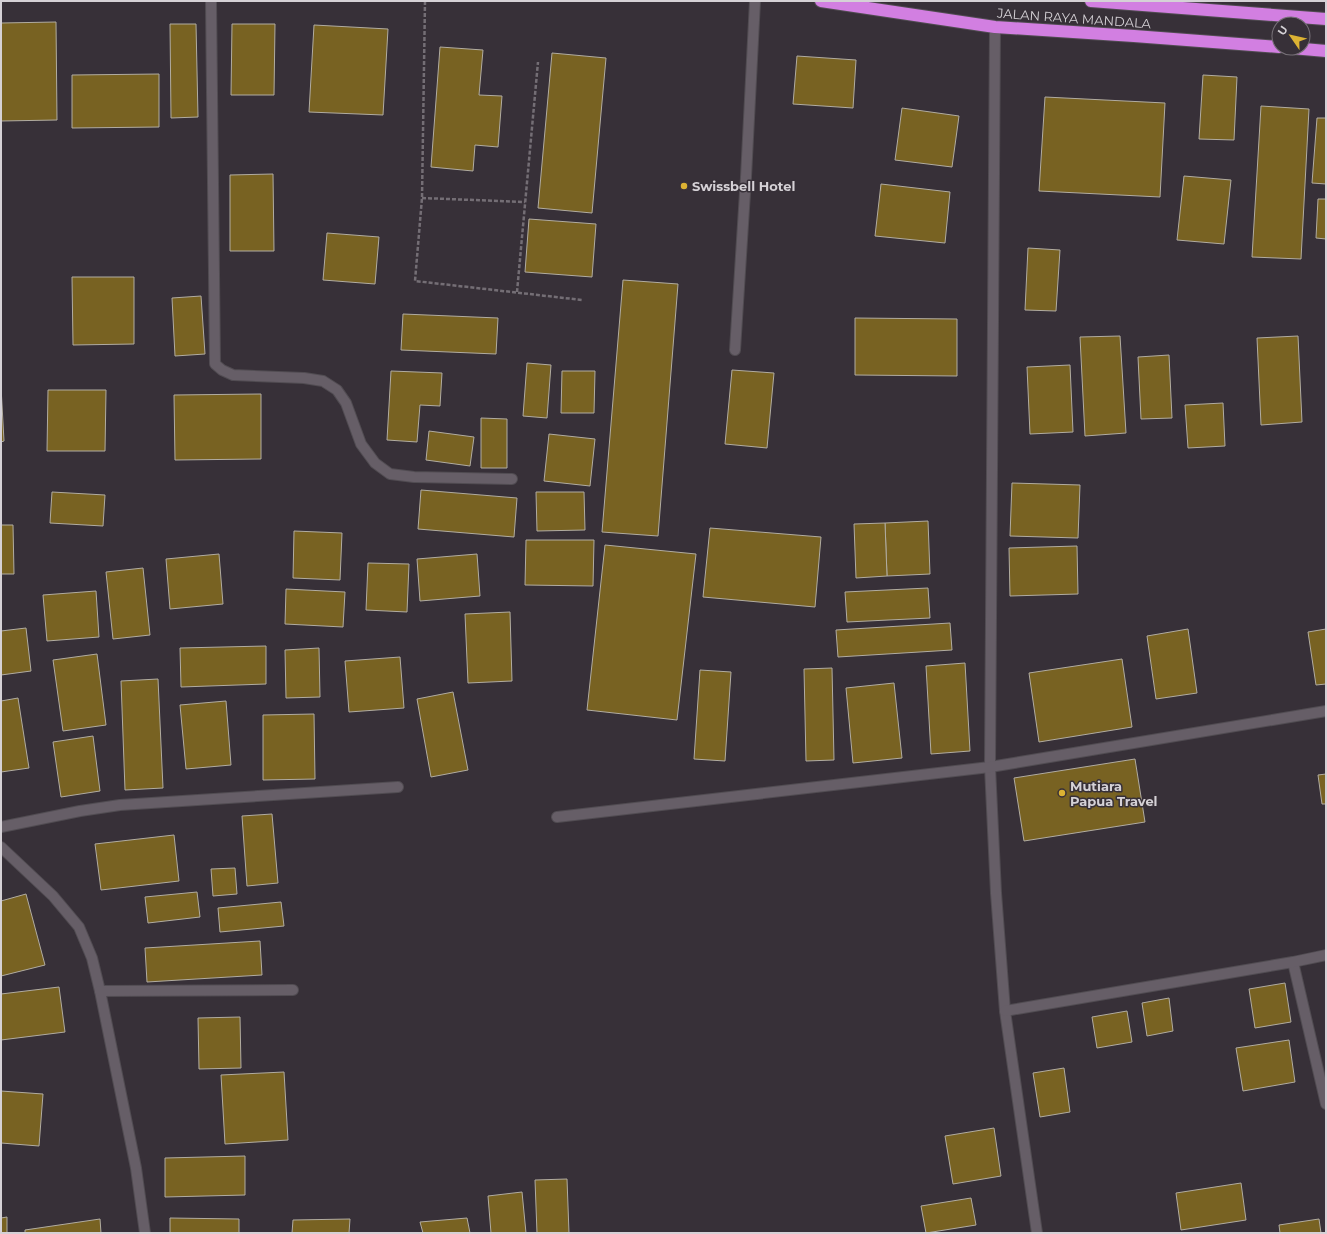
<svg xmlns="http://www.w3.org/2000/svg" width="1327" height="1234" viewBox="0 0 1327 1234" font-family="Montserrat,sans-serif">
	<rect width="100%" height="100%" fill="#373038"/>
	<g fill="#786222" stroke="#b1aca1">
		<polygon points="56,22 57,120 1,121 1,23"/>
		<polygon points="170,24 196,24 198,117 171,118"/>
		<polygon points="232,24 275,24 274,95 231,95"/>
		<polygon points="314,25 388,29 383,115 309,112"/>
		<polygon points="440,47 483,50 479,95 502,96 498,147 475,145 473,171 431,167"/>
		<polygon points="552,53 606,58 592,213 538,208"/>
		<polygon points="797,56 856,60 853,108 793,104"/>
		<polygon points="159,74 159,127 72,128 72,75"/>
		<polygon points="1203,75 1237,77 1234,140 1199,139"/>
		<polygon points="1045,97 1165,103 1160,197 1039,191"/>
		<polygon points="1261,106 1309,109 1301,259 1252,257"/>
		<polygon points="902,108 959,116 952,167 895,160"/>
		<polygon points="1317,118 1326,118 1326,184 1312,183"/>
		<polygon points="273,174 274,251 230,251 230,175"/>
		<polygon points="1184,176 1231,180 1224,244 1177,240"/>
		<polygon points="881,184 950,192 945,243 875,236"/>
		<polygon points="1318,199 1326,199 1326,239 1316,238"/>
		<polygon points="529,219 596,224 592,277 525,272"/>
		<polygon points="327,233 379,237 375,284 323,280"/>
		<polygon points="1028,248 1060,250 1056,311 1025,310"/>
		<polygon points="72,277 134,277 134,344 73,345"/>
		<polygon points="623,280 678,284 658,536 602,532"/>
		<polygon points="201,296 205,354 175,356 172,298"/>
		<polygon points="403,314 498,318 496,354 401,350"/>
		<polygon points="855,318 957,319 957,376 855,375"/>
		<polygon points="1120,336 1126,433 1085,436 1080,337"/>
		<polygon points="1298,336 1302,422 1261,425 1257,338"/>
		<polygon points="1169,355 1172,418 1141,419 1138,357"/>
		<polygon points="527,363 551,365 547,418 523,416"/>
		<polygon points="1070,365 1073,432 1030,434 1027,367"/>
		<polygon points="732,370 774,373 767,448 725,444"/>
		<polygon points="391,371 442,373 440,406 420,405 417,442 387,440"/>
		<polygon points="562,371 595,371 594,413 561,413"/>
		<polygon points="1,387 4,441 1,442"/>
		<polygon points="48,390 106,390 105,451 47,451"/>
		<polygon points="261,394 261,459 175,460 174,395"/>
		<polygon points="1223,403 1225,446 1188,448 1185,405"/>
		<polygon points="481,418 507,419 507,468 481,468"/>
		<polygon points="429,431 474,437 470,466 426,460"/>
		<polygon points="549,434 595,439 590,486 544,481"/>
		<polygon points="1012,483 1080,485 1078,538 1010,536"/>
		<polygon points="421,490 517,498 514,537 418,529"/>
		<polygon points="52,492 105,495 103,526 50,523"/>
		<polygon points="536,492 584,492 585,530 537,531"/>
		<polygon points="928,521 930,574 887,576 885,523"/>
		<polygon points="885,523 887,576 856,578 854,524"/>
		<polygon points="1,525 13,525 14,574 1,574"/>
		<polygon points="710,528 821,537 815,607 703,597"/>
		<polygon points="294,531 342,533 340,580 293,578"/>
		<polygon points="526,540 594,540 593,586 525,585"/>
		<polygon points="605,545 696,554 677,720 587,710"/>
		<polygon points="1077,546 1078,594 1010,596 1009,548"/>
		<polygon points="219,554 223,604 170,609 166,559"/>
		<polygon points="477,554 480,596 420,601 417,559"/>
		<polygon points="368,563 409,564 407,612 366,610"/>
		<polygon points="143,568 150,635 113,639 106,572"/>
		<polygon points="928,588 930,618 847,622 845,592"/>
		<polygon points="286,589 345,592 343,627 285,624"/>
		<polygon points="96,591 99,637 47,641 43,595"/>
		<polygon points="510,612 512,681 468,683 465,614"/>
		<polygon points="950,623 952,650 838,657 836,630"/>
		<polygon points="26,628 31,671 1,675 1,631"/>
		<polygon points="1188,629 1197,693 1156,699 1147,636"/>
		<polygon points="1326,629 1326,684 1316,685 1308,632"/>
		<polygon points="266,646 266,684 181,687 180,648"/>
		<polygon points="319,648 320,697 286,698 285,650"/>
		<polygon points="97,654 106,725 63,731 53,660"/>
		<polygon points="400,657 404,708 349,712 345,661"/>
		<polygon points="1122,659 1132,727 1039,742 1029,673"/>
		<polygon points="965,663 970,751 931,754 926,666"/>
		<polygon points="832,668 834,760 806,761 804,669"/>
		<polygon points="700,670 731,672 725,761 694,759"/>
		<polygon points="158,679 163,788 125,790 121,681"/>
		<polygon points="894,683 902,758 853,763 846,688"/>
		<polygon points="453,692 468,770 431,777 417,699"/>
		<polygon points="18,698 29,768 1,772 1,701"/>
		<polygon points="226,701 231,765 186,769 180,705"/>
		<polygon points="314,714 315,779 263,780 263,715"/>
		<polygon points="93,736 100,791 61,797 53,742"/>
		<polygon points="1135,759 1145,822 1024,841 1014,778"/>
		<polygon points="1326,774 1326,804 1322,804 1318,775"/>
		<polygon points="272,814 278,883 247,886 242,816"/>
		<polygon points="174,835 179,881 101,890 95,844"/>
		<polygon points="235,868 237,894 213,896 211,869"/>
		<polygon points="197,892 200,917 148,923 145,897"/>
		<polygon points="26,894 45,965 1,976 1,901"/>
		<polygon points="281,902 284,926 220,932 218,908"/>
		<polygon points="260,941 262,975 147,982 145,948"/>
		<polygon points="1285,983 1291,1022 1255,1028 1249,989"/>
		<polygon points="59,987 65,1032 1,1040 1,994"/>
		<polygon points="1169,998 1173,1031 1147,1036 1142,1003"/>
		<polygon points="1127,1011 1132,1042 1097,1048 1092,1017"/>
		<polygon points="240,1017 241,1068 199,1069 198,1018"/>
		<polygon points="1289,1040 1295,1082 1243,1091 1236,1048"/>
		<polygon points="1064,1068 1070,1112 1040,1117 1033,1073"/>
		<polygon points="284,1072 288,1140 225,1144 221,1075"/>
		<polygon points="1,1091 43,1094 39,1146 1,1143"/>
		<polygon points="994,1128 1001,1176 953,1184 945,1136"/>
		<polygon points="245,1156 245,1195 165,1197 165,1158"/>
		<polygon points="567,1179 569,1233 537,1233 535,1180"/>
		<polygon points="1241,1183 1246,1220 1181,1230 1176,1193"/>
		<polygon points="522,1192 526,1233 491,1233 488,1196"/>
		<polygon points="971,1198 976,1225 926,1233 921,1206"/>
		<polygon points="7,1217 7,1233 1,1233 1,1218"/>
		<polygon points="170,1218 239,1219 239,1233 170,1233"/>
		<polygon points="467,1218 470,1233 423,1233 420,1222"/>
		<polygon points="100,1219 101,1233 25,1233 25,1230"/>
		<polygon points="350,1219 349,1233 292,1233 293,1220"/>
		<polygon points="1319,1219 1321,1233 1280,1233 1279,1225"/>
	</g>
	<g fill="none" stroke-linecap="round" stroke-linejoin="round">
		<g stroke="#514c52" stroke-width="12">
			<g id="minor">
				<polyline points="211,1 215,364 222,370 233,375 304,378 323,381 337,390 346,403 361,444 375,463 390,474 414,477 512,479"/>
				<polyline points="995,27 990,767 996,893 1005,1011 1037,1233"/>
				<polyline points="735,350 746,177 755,1"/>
				<polyline points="557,817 990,767 1326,711"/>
				<polyline points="1,827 80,811 120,805 398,787"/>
				<polyline points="1,847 53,896 79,927 92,958 100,991 136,1168 145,1233"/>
				<polyline points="1293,962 1326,1104"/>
				<polyline points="100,991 293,990"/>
				<polyline points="1005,1011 1293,962 1326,955"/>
			</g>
		</g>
		<g stroke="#514c52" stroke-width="14">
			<g id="highway">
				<polyline points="821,1 995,27 1134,36 1279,47"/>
				<polyline points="1091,1 1326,19"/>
				<polyline points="1292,48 1326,51"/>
			</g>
		</g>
		<g stroke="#746e75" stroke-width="2.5" stroke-dasharray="4 2" stroke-linecap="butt">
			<polyline points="425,1 422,198 415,281 582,300"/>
			<polyline points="422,198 525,202"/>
			<polyline points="517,292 538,62"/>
		</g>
		<use href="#minor" stroke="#665e67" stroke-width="10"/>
		<use href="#highway" stroke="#d27fe1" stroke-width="12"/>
	</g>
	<g fill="#dcb233" stroke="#373038" stroke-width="1.5">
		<circle cx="684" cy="186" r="4"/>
		<circle cx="1062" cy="793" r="4"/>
	</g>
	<g text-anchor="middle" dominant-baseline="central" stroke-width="3" stroke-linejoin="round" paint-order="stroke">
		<g font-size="13" fill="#d5d1d6" stroke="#373038">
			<text transform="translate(1074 18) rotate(4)">JALAN RAYA MANDALA</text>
		</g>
		<g font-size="13" font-weight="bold" fill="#d5d1d6" stroke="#373038" text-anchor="start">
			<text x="692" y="186">Swissbell Hotel</text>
			<text x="1070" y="786">Mutiara<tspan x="1070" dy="15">Papua Travel</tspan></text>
		</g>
	</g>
	<rect width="1327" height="1234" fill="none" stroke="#d5d1d6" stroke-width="4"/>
	<g transform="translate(1291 36) rotate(304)"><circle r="19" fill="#373038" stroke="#767077"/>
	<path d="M0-3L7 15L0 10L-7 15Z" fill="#dcb233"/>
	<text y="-6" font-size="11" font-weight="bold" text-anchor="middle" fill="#d5d1d6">U</text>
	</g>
</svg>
